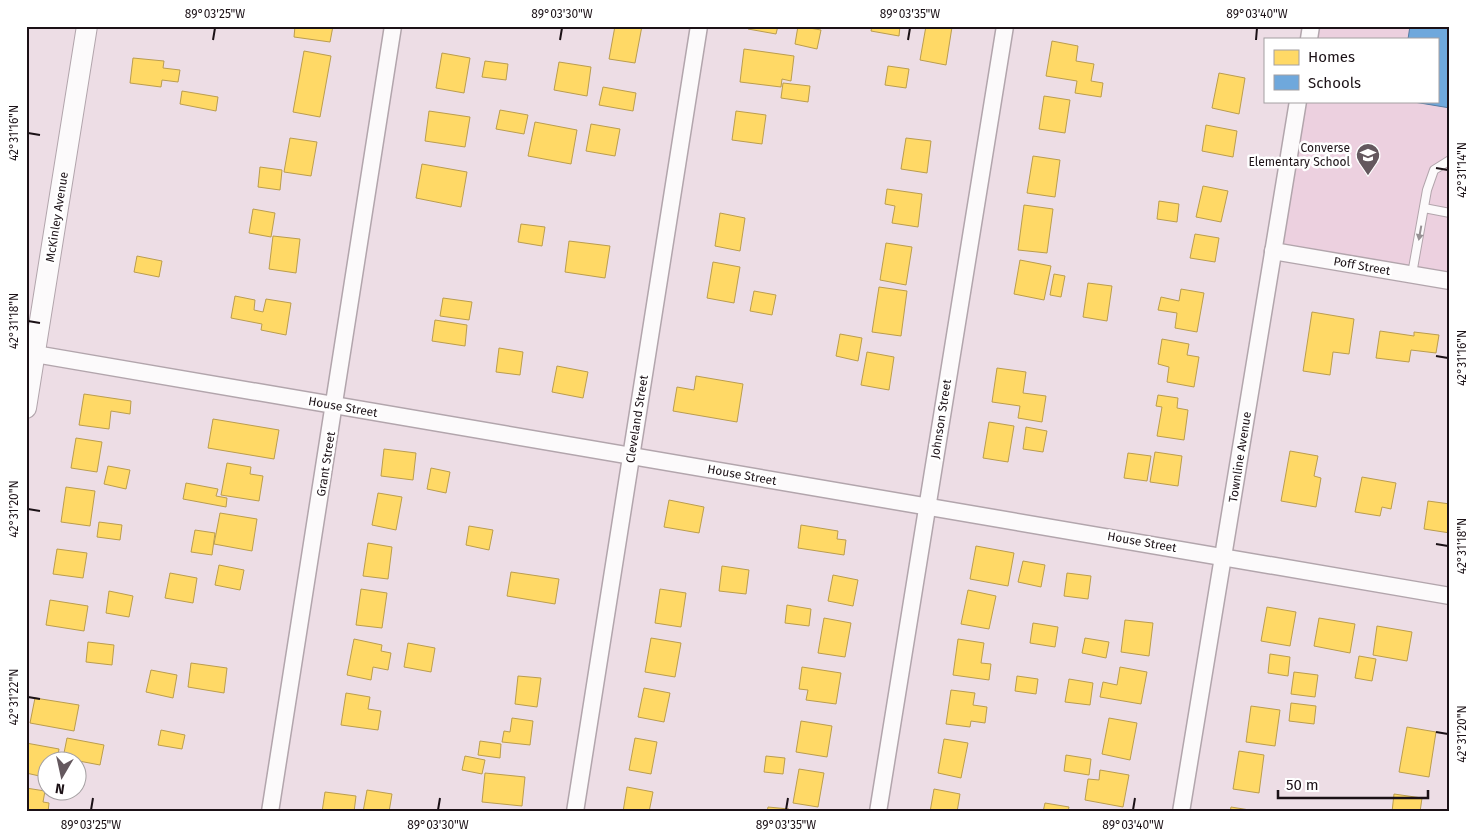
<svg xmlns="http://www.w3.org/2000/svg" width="1476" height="838" viewBox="0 0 1476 838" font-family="'Fira Sans',sans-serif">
	<rect width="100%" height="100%" fill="#eddde5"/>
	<polygon fill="#ecd0df" points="1309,26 1450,26 1450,281 1273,251 1297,101 1437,101 1437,39 1307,39"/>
	<g fill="#ffd966" stroke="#bb9d4e">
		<polygon points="295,26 333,26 330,42 294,37"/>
		<polygon points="615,26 642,26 635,63 609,59"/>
		<polygon points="749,26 778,26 776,34 748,29"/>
		<polygon points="798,26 821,30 817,49 795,44"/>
		<polygon points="872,26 900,26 899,36 871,31"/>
		<polygon points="926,26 952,27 946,65 920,60"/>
		<polygon points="1052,41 1078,46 1076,61 1094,64 1091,81 1103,83 1101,97 1075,93 1077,81 1046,76"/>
		<polygon points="744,49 794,56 791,81 782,79 781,87 740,82"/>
		<polygon points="304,51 331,56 320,117 293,112"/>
		<polygon points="442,53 470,58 464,93 436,88"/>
		<polygon points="133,58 164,61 163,68 180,70 178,82 162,80 161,87 130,83"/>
		<polygon points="485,61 508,64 506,80 482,77"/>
		<polygon points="559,62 591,67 587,96 554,90"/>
		<polygon points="888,66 909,69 906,88 885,85"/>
		<polygon points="1219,73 1245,78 1239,114 1212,108"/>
		<polygon points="783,83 810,86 808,102 781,98"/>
		<polygon points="603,87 636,93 633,111 599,105"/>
		<polygon points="182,91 218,97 216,111 180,104"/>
		<polygon points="1044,96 1070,100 1065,133 1039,129"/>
		<polygon points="500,110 528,115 524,134 496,129"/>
		<polygon points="429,111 470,117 465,147 425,141"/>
		<polygon points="736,111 766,115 762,144 732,140"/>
		<polygon points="535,122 577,130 571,164 528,156"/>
		<polygon points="591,124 620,129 615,156 586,151"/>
		<polygon points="1206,125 1237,131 1233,157 1202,151"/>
		<polygon points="290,138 317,142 311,176 284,172"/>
		<polygon points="906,138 931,141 927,173 901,169"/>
		<polygon points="1033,156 1060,160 1055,197 1027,193"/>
		<polygon points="422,164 467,172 461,207 416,198"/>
		<polygon points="260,167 282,170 280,190 258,187"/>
		<polygon points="1203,186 1228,191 1221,222 1196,217"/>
		<polygon points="887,189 922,194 918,227 892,223 895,206 885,204"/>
		<polygon points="1159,201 1179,204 1177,222 1157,219"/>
		<polygon points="1024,205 1053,209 1047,253 1018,250"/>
		<polygon points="253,209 275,213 271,237 249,233"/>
		<polygon points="720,213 745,218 740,251 715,246"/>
		<polygon points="521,224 545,227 542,246 518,242"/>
		<polygon points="1195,234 1219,238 1215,262 1190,258"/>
		<polygon points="273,236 300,239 296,273 269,269"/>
		<polygon points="569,241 610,246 605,278 565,272"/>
		<polygon points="886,243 912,247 906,285 880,280"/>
		<polygon points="137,256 162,261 159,277 134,272"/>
		<polygon points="1020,260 1051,266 1044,300 1014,294"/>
		<polygon points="713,262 740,267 734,303 707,298"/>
		<polygon points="1054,274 1065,276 1061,297 1050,295"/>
		<polygon points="1088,283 1112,286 1107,321 1083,317"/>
		<polygon points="879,287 907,291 901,336 872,332"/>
		<polygon points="1181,289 1204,293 1197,332 1175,328 1177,313 1158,310 1161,297 1179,301"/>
		<polygon points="754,291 776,295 772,315 750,311"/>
		<polygon points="235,296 255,300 254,310 263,312 266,299 291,303 286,335 261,330 262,324 231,318"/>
		<polygon points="443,298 472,302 469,320 440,316"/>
		<polygon points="1312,312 1354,319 1349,354 1333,352 1330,375 1303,371"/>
		<polygon points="435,320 467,325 465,346 432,341"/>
		<polygon points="1380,331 1414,336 1414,332 1439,335 1436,353 1411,350 1409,362 1376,358"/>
		<polygon points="840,334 862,338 858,361 836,356"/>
		<polygon points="1162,339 1189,344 1187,355 1199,357 1194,387 1167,382 1169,367 1158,364"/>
		<polygon points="499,348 523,352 520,375 496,372"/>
		<polygon points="867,352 894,357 889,390 861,385"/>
		<polygon points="557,366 588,372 583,398 552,392"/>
		<polygon points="997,368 1026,372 1023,393 1046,396 1042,422 1018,418 1020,406 992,402"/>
		<polygon points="696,376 743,384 737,422 673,411 677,387 694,390"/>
		<polygon points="84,394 131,401 130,414 111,411 109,429 79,425"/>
		<polygon points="1158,395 1178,398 1177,408 1188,410 1184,440 1157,436 1162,407 1156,406"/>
		<polygon points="213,419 279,430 274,459 208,448"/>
		<polygon points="989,422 1014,426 1008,462 983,458"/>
		<polygon points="1026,427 1047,431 1043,452 1023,449"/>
		<polygon points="76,438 102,442 97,472 71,468"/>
		<polygon points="384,449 416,453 413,480 381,476"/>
		<polygon points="1290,451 1318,456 1314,476 1321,478 1316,507 1281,501"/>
		<polygon points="1155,452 1182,456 1178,486 1150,482"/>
		<polygon points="1128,453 1151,456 1147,481 1124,478"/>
		<polygon points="227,463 251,467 250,474 263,476 259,501 221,495"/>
		<polygon points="108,466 130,470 126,489 104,484"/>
		<polygon points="431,468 450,472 446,493 427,489"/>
		<polygon points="1362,477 1396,483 1391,509 1382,507 1380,516 1355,512"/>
		<polygon points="186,483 218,489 216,496 227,498 226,507 183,499"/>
		<polygon points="66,487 95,491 90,526 61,522"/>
		<polygon points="378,493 402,497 396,530 372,525"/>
		<polygon points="669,500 704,507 699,533 664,527"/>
		<polygon points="1428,501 1450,504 1450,533 1424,529"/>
		<polygon points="220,513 257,519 252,551 214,544"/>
		<polygon points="99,522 122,525 120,540 97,537"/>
		<polygon points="801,525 838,531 837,539 846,540 844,555 798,548"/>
		<polygon points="469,526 493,530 489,550 466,545"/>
		<polygon points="195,530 215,533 212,555 191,552"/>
		<polygon points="368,543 392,547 388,579 363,576"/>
		<polygon points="976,546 1014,553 1008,586 970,579"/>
		<polygon points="57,549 87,553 83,578 53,574"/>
		<polygon points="1023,561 1045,565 1041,587 1018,582"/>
		<polygon points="219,565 244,570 240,590 215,585"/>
		<polygon points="722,566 749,570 746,594 719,591"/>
		<polygon points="511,572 559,579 555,604 507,596"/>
		<polygon points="170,573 197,578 193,603 165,598"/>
		<polygon points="1067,573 1091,576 1088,599 1064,596"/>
		<polygon points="833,575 858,580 853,606 828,601"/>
		<polygon points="361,589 387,593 382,628 356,625"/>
		<polygon points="660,589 686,593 681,627 655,623"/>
		<polygon points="968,590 996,596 989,629 961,624"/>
		<polygon points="109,591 133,596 129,617 106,613"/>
		<polygon points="50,600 88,606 84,631 46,625"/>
		<polygon points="787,605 811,609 809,626 785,623"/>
		<polygon points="1267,607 1296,612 1290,646 1261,641"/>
		<polygon points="824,618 851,623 845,657 818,653"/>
		<polygon points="1319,618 1355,624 1350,653 1314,646"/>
		<polygon points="1125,620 1153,623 1149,656 1121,652"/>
		<polygon points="1033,623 1058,627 1055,647 1030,643"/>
		<polygon points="1377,626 1412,632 1407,661 1373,655"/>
		<polygon points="651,638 681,643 675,677 645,672"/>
		<polygon points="1085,638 1109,642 1106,658 1082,653"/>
		<polygon points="354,639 382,645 381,651 391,653 388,670 373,667 371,680 347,675"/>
		<polygon points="958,639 984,643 981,663 991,664 989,680 953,675"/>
		<polygon points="88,642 114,645 112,665 86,662"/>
		<polygon points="408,643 435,648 431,672 404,667"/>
		<polygon points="1270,654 1290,657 1288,676 1268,673"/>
		<polygon points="1359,656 1376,659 1372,681 1355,678"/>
		<polygon points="191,663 227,668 224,693 188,687"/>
		<polygon points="802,667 841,673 836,704 806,700 808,690 799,689"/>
		<polygon points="1120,667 1147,672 1141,704 1100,697 1103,682 1117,685"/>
		<polygon points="151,670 177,675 173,698 146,692"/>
		<polygon points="1294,672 1318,675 1315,697 1291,694"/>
		<polygon points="518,676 541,678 537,707 515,704"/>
		<polygon points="1017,676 1038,679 1036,694 1015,691"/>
		<polygon points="1069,679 1093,683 1090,705 1065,702"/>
		<polygon points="644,688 670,693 664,722 638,717"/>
		<polygon points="951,690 975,693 973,705 987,707 985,723 971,721 970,727 946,724"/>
		<polygon points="346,693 370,697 368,709 381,711 378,730 341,725"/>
		<polygon points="35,698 79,705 74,731 30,723"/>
		<polygon points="1291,703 1316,706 1314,724 1289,721"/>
		<polygon points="1251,706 1280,710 1275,746 1246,742"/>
		<polygon points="512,718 533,721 530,745 502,742 504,731 510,732"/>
		<polygon points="1109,718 1137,723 1130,760 1102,754"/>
		<polygon points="801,721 832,726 827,757 796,752"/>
		<polygon points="1407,727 1436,732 1429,777 1399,772"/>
		<polygon points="161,730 185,735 182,749 158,745"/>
		<polygon points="67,738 104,745 100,765 63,758"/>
		<polygon points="635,738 657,742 651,774 629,770"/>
		<polygon points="944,739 968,743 961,778 938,773"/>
		<polygon points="480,741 501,744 500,758 478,755"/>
		<polygon points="26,743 59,749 57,760 48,760 44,777 26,773"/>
		<polygon points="1239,751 1264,755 1259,793 1233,789"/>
		<polygon points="1066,755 1091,759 1089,775 1064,771"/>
		<polygon points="465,756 485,760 482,774 462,770"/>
		<polygon points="766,756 785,758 783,774 764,772"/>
		<polygon points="799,769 824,773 818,807 793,803"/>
		<polygon points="1100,770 1129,775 1123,807 1085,800 1088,779 1099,780"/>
		<polygon points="485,773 525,777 522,806 482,802"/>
		<polygon points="627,787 653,792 649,812 623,812"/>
		<polygon points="26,788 45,791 43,802 49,803 48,812 26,812"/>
		<polygon points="934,789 960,794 957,812 930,812"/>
		<polygon points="367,790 392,794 389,812 363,812"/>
		<polygon points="325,792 356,796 354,812 322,812"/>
		<polygon points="1394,794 1422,798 1420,812 1392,812"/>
		<polygon points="1045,803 1069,807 1068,812 1043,812"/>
		<polygon points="768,807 789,809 788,812 767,812"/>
		<polygon points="1231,807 1262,812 1230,812"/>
	</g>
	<polygon fill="#6fa8dc" stroke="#567ba1" points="1410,26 1450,26 1450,108 1408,101 1437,101 1437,39 1408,39"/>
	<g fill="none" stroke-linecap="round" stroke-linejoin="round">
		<g stroke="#b2a5ac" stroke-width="10">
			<g id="service">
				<polyline points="1424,208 1450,213"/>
				<polyline points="1412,274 1427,190 1434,170 1450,160"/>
			</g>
		</g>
		<g stroke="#b2a5ac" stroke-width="19">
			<g id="minor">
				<polyline points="1309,39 1311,26"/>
				<polyline points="1273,251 1450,281"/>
				<polyline points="35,354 1450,596"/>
				<polyline points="270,812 393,26"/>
				<polyline points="575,812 699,26"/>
				<polyline points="878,812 1005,26"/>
				<polyline points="1181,812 1298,101"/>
			</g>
		</g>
		<g stroke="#b2a5ac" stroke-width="22">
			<polyline id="tertiary" points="26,408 87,26"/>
		</g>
		<use href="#service" stroke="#fcfafb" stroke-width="8"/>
		<use href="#minor" stroke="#fcfafb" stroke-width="16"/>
		<use href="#tertiary" stroke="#fcfafb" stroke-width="20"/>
	</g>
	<defs><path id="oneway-solid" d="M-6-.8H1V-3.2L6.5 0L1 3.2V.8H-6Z" transform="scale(1.25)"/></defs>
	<use fill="#979194" href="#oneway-solid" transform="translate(1420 233) rotate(100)"/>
	<path fill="none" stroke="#1b1116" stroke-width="2" d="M213 40 215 28M560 40 562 28M908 40 910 28M1256 40 1257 28M28 133 40 135M1436 168 1448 170M28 321 40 323M1436 356 1448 358M28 509 40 511M1436 544 1448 546M28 697 40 699M1436 732 1448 734M91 810 93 798M438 810 440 798M786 810 788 798M1133 810 1135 798"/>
	<defs>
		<g id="school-pin" transform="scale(1.25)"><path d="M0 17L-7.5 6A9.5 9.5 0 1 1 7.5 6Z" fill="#64585e" stroke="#fff"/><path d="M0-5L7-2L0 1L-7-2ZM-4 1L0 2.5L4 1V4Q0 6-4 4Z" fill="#fff"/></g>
	</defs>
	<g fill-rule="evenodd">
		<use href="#school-pin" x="1368" y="155"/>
	</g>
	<g text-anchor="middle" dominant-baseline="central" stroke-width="5" stroke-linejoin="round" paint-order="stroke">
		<g font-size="12" fill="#1b1116" stroke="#fff" text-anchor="end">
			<text x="1350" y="148">Converse<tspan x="1350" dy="14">Elementary School</tspan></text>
		</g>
		<g font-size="12" fill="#1b1116" stroke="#fff">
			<text transform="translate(57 217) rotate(-81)">McKinley Avenue</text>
			<text transform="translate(1362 266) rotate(10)">Poff Street</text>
			<text transform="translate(343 407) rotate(10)">House Street</text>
			<text transform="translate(637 419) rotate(-81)">Cleveland Street</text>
			<text transform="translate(941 419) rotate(-81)">Johnson Street</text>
			<text transform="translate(1240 457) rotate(-81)">Townline Avenue</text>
			<text transform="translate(326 464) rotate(-81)">Grant Street</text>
			<text transform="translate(742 475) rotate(10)">House Street</text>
			<text transform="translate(1142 542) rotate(10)">House Street</text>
		</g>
	</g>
	<rect width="1476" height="838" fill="none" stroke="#ffffff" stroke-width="55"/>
	<rect x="1264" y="38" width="175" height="65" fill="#ffffff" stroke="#a4a0a2"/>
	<rect x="1274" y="50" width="25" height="15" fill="#ffd966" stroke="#a4a0a2"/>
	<text x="1308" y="62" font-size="15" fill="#1b1116">Homes</text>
	<rect x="1274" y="75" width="25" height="15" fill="#6fa8dc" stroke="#a4a0a2"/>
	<text x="1308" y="88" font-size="15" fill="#1b1116">Schools</text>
	<g transform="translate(62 776) rotate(189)"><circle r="24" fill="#ffffff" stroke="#a4a0a2"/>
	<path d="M0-4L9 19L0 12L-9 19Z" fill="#64585e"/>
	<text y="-8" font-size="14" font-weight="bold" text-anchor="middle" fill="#1b1116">N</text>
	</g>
	<path d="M1278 790v8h150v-8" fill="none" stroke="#1b1116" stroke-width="2.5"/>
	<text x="1286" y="790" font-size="15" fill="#1b1116" stroke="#ffffff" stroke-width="4" paint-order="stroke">50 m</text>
	<rect x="28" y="28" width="1420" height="782" fill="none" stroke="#1b1116" stroke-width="2"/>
	<g font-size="12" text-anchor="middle" fill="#1b1116">
		<text x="215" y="18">89°03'25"W</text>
		<text x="562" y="18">89°03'30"W</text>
		<text x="910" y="18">89°03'35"W</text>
		<text x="1257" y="18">89°03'40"W</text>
		<text transform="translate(14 133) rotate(-90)" y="4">42°31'16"N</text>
		<text transform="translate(1462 170) rotate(-90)" y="4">42°31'14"N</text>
		<text transform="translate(14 321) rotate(-90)" y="4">42°31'18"N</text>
		<text transform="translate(1462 358) rotate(-90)" y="4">42°31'16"N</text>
		<text transform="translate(14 509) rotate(-90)" y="4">42°31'20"N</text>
		<text transform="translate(1462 546) rotate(-90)" y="4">42°31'18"N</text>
		<text transform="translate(14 697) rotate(-90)" y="4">42°31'22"N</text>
		<text transform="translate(1462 734) rotate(-90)" y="4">42°31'20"N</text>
		<text x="91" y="829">89°03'25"W</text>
		<text x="438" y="829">89°03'30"W</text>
		<text x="786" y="829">89°03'35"W</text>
		<text x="1133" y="829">89°03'40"W</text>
	</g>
</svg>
